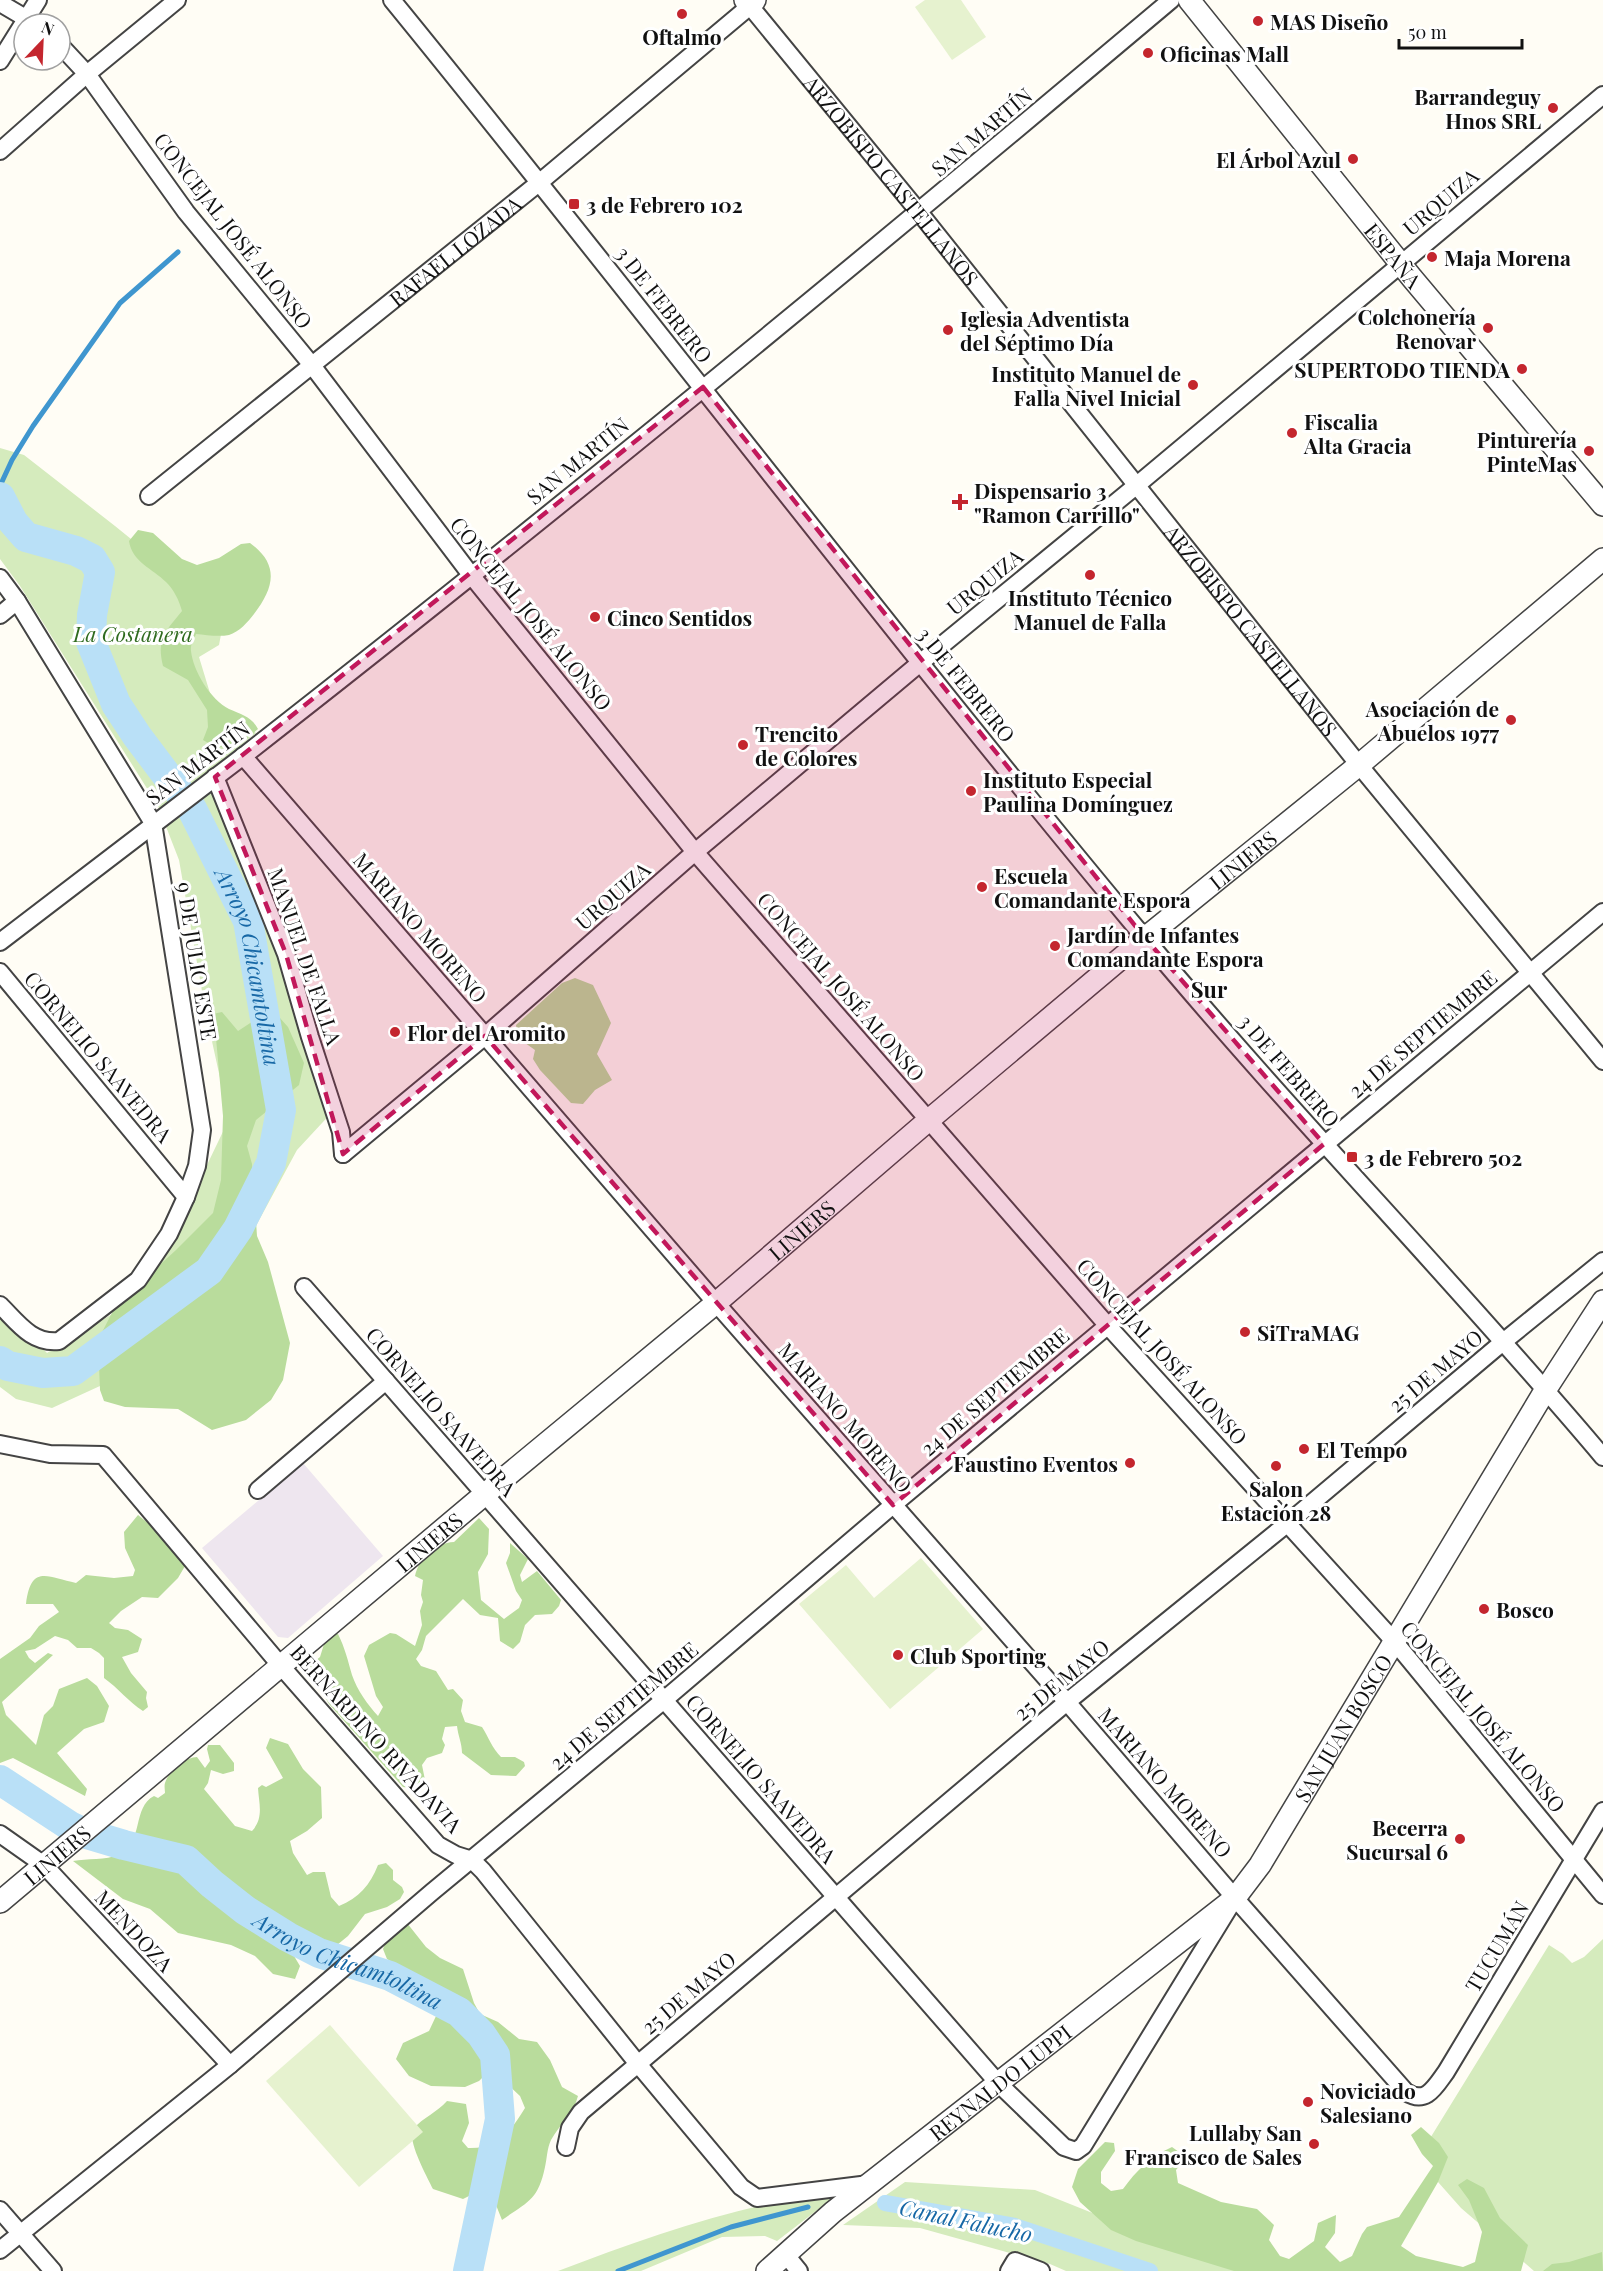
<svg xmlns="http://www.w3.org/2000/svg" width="1603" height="2271" viewBox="0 0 1603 2271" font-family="'Playfair Display',serif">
	<rect width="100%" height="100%" fill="#fffdf5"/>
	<polygon fill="#eee6ef" points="303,1463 383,1556 288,1638 278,1637 202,1548"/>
	<g fill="#d5ebbd">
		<polygon points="0,448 24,455 115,526 189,586 223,624 219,645 199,657 213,703 256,733 213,768 223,811 263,919 298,985 307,1059 335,1109 297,1150 217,1298 137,1369 52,1408 16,1399 0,1387 0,1306 47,1353 134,1301 207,1165 229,1119 206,1014 179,860 158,806 20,586 0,559"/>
		<polygon points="1603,1939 1603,2271 1534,2271 1461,2208 1438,2182 1429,2140 1549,1945 1563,1954 1572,1963 1584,1957"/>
		<polygon points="905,2182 1035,2190 1135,2230 1279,2271 1066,2271 1050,2264 920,2228 843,2225"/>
		<path d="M842 2191 777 2241 765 2236 722 2237 641 2271H558C650 2236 743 2203 842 2191Z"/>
	</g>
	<g fill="#b9dc9c">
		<path d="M138 530 153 533 182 559 197 565 219 558 241 544 250 543C280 565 274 588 254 614 248 622 239 632 229 635 219 637 206 635 196 634 194 639 190 645 191 651 193 671 211 700 229 709 242 715 251 716 258 729 240 745 226 755 203 740L208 727 207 710 188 680 163 666C156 638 166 631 182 611 179 600 174 590 166 582 153 569 132 562 129 541Z"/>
		<polygon points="575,978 593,985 611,1023 597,1054 612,1080 595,1090 583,1104 571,1103 540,1070 533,1059 535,1050 518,1038 516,1025 562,983"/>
		<polygon points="272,1009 288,1027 304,1063 299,1085 256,1120 247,1146 252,1164 257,1236 268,1262 290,1343 283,1380 271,1400 246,1420 212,1430 178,1409 125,1407 104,1401 100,1390 98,1340 116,1305 176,1250 213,1213 221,1180 223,1116 216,1038 211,1020 213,1014 222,1012 238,1031"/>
		<path d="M138 1515 175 1545 185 1566 178 1578 158 1598 142 1597 121 1611 109 1623 115 1628 128 1630 142 1639 138 1652 122 1657 131 1673 147 1692 146 1698 148 1707 143 1711C129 1702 118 1688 104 1678V1658L99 1653 91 1648H77L68 1640 55 1636 35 1649 25 1651 29 1658 35 1663 48 1653 53 1655 2 1702 6 1715 36 1745 44 1715 53 1706 59 1689 87 1678 97 1686 109 1706 104 1722 84 1729 57 1753 87 1789 85 1796 13 1758 0 1763V1659L30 1638 39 1626 59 1612 53 1604H26C31 1564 47 1577 76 1583L86 1575 114 1578 133 1576 135 1570 125 1548 124 1532Z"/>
		<path d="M479 1518 489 1529 488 1554 478 1572 481 1600 504 1619 519 1608 522 1600 516 1591 506 1563 510 1553V1543L528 1559 520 1575 522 1582 537 1571 561 1600 559 1606 552 1614 535 1615 525 1625 520 1642 513 1649 500 1641 498 1618 480 1615 463 1599 426 1636 422 1650 416 1659 421 1666 436 1671 448 1690 453 1689 463 1700 461 1711 465 1722 482 1727C489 1738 492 1748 501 1757H515L524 1762 525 1766 516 1776 491 1775 462 1753C462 1743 458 1736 457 1726L445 1727 442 1739 445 1745 442 1753 427 1758 422 1765 425 1780 416 1789 403 1787 329 1704 323 1694V1684L309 1666 320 1657 325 1641 330 1634H338C345 1648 348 1661 352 1675 357 1690 368 1705 378 1716L383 1707 376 1696 364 1656 369 1645 390 1633 396 1634 415 1646 422 1625 420 1611 423 1602 421 1595 423 1580 415 1576C419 1558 435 1543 454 1542Z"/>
		<path d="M270 1738 288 1744 303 1769 321 1787 322 1818 307 1831 290 1841 293 1853 307 1875 313 1872H325L331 1897 339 1906C359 1898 370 1885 378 1865L386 1863 393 1870V1880L402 1887 404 1892 400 1899 387 1907 365 1914 348 1936 337 1945 324 1944 313 1939 294 1956 300 1966 295 1979 273 1974 255 1956 231 1945 178 1933 150 1909 123 1899 73 1861C87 1858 106 1861 119 1854 144 1843 132 1807 154 1796L158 1798 165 1793C165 1790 164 1786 165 1783 168 1772 186 1757 197 1757L205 1768 210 1761 207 1749 208 1745H220L234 1763V1771L223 1774 211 1770 208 1783 204 1789 235 1826 252 1831C264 1818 259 1804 258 1788L262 1785 266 1787 283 1778 266 1748Z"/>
		<path d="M407 1923 426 1947 440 1958 463 1969 474 2003 480 2014 498 2022 519 2039 537 2042 550 2060 562 2087 578 2096C574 2113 560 2124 551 2140 547 2148 547 2159 545 2167 538 2201 527 2202 502 2220L496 2205 475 2193 463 2199 433 2189C428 2178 405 2138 414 2128 423 2118 437 2112 447 2101L466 2104 469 2123 462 2141 468 2148C499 2149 510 2132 525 2108L520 2096 491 2069 479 2081 465 2087 431 2086 409 2076 396 2059 403 2043 429 2031 444 1999 436 1988 387 1959 383 1949 388 1937Z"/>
		<path d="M1421 2127 1439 2143 1448 2157 1438 2182 1401 2246 1416 2256 1463 2267 1475 2262 1482 2232 1469 2200 1458 2185 1467 2179 1484 2188 1500 2218 1528 2245 1521 2271H1234L1136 2241 1111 2230 1080 2202 1072 2187 1078 2169 1105 2142 1114 2143 1115 2151 1101 2172V2183L1111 2191 1123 2189C1136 2171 1151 2156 1172 2147L1183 2155 1182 2163 1176 2170 1178 2183 1221 2202 1257 2209 1274 2225 1269 2240 1280 2256 1289 2259 1314 2241 1318 2223 1336 2215 1335 2233 1325 2247 1340 2262 1352 2256 1362 2234 1367 2227 1399 2217 1433 2166 1422 2154 1411 2135Z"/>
		<polygon points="1602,2252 1603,2271 1543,2271 1552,2264 1569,2262"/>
	</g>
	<g fill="#e6f2cf">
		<polygon points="925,0 961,0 986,37 952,60 915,7"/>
		<polygon points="921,1558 983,1629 890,1709 799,1604 846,1565 874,1598"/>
		<polygon points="330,2025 423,2132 359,2187 266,2081"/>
	</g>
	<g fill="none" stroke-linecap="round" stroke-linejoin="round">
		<g stroke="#3f96cf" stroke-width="5">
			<polyline points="0,486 12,460 33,426 120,303 178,252"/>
			<polyline points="618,2271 731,2227 808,2207"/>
		</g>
		<polyline stroke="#b9e0f7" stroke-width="16" points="885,2203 1015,2226 1150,2271"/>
		<g stroke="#b9e0f7" stroke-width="30">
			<path id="s1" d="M0 497 13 522 26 537 76 551 92 559 100 572 92 615 91 642 116 704 137 736 192 809 248 921 281 1110 271 1163 238 1229 209 1271 73 1371 43 1373 8 1366 0 1361"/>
			<path id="s2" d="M0 1780 70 1826 87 1834 124 1845 186 1860 212 1884 245 1910 288 1937 319 1953 390 1976 459 2012 481 2034 495 2055 500 2119 468 2271"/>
		</g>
		<g stroke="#444" stroke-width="20">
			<g id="minor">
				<path d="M392 0C645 310 887 629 1143 936 1291 1114 1454 1280 1603 1457"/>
				<polyline points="0,3 34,23"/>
				<polyline points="60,45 87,74 186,212 311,364 471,575 695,852 1108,1326 1394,1641 1603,1895"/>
				<polyline points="0,61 38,0"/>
				<polyline points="0,151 87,74 177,0"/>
				<path id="s3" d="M149 496 540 182 750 6 919 212 1359 765 1603 1061"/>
				<path d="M0 578 17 601 153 823 202 1130 197 1166 186 1197 169 1234 138 1280 59 1341C32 1344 18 1323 0 1305"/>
				<polyline points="0,615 17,601"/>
				<path d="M243 756 716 1303 1067 1702 1235 1898 1406 2092C1426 2105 1435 2087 1446 2072L1603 1811"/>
				<polyline points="215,777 286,954 310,1037 341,1132 343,1154"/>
				<path d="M0 942C82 879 164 817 246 754 560 509 867 256 1171 0"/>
				<polyline points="0,972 186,1197"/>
				<polyline points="343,1154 485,1036 695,852 920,663 1137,485 1603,95"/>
				<polyline points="304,1287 998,2083 1064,2147 1076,2151 1083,2146 1230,1906"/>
				<polyline points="0,1444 50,1454 103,1455 281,1666 438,1845 456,1855 472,1860 483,1871 638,2064 741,2187 757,2198 869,2184"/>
				<polyline points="258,1490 386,1381"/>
				<polyline points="0,1834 44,1865 230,2065"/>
				<polyline points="566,2147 570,2128 581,2112 1067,1702 1288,1523 1503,1342 1603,1261"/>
				<polyline points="0,2210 53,2271"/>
				<polyline points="0,2250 230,2065 432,1892 664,1700 893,1505 1603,912"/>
				<polyline points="786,2255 799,2271"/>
				<polyline points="1009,2271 1015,2261 1041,2271"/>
			</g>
		</g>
		<g stroke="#444" stroke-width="24">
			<g id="tertiary">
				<polyline points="745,0 750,6 755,0"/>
				<path id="s4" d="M1189 0 1412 278 1603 505"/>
				<path id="s5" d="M0 1902 485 1494 716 1303 930 1119 1145 938 1359 765 1603 559"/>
				<path id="s6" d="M767 2271 833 2212 1235 1898 1260 1865 1546 1389 1603 1301"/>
			</g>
		</g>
		<use href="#minor" stroke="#fff" stroke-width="16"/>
		<use href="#tertiary" stroke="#fff" stroke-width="21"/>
	</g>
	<path fill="#c2185b" fill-opacity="0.2" stroke="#c2185b" stroke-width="4.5" stroke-dasharray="12 8" stroke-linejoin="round" d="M703 387 1145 938 1324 1144 893 1505 485 1036 343 1154 286 954 215 777Z"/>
	<g fill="#c4262e" stroke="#fff" stroke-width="2">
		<circle cx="682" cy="14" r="6"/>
		<circle cx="1258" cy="21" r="6"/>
		<circle cx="1148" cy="53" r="6"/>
		<circle cx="1553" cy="108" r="6"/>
		<circle cx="1353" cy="159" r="6"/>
		<rect x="568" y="198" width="12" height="12" rx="3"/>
		<circle cx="1432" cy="257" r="6"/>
		<circle cx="1488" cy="328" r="6"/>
		<circle cx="948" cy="330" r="6"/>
		<circle cx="1522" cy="369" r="6"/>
		<circle cx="1193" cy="385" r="6"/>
		<circle cx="1292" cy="433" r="6"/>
		<circle cx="1589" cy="451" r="6"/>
		<path d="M957 493h6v6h6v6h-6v6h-6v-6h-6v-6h6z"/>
		<circle cx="1090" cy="575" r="6"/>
		<circle cx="595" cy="617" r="6"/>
		<circle cx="1511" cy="720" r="6"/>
		<circle cx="743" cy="745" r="6"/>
		<circle cx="971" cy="791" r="6"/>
		<circle cx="982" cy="887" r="6"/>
		<circle cx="1055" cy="946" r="6"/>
		<circle cx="395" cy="1032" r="6"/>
		<rect x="1346" y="1151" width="12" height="12" rx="3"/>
		<circle cx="1245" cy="1332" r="6"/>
		<circle cx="1304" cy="1449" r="6"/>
		<circle cx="1130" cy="1463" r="6"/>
		<circle cx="1276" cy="1466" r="6"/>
		<circle cx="1484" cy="1609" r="6"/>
		<circle cx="898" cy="1655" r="6"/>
		<circle cx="1460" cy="1839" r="6"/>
		<circle cx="1308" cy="2102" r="6"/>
		<circle cx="1314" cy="2144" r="6"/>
	</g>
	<g text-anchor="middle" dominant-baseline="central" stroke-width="6" stroke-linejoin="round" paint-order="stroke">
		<g font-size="21" font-weight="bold" fill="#111" stroke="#fff" text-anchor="start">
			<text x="1270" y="21">MAS Diseño</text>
			<text x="682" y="36" text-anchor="middle">Oftalmo</text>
			<text x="1160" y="53">Oficinas Mall</text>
			<text x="1541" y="96" text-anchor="end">Barrandeguy<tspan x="1541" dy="24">Hnos SRL</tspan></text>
			<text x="1341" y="159" text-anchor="end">El Árbol Azul</text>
			<text x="586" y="204">3 de Febrero 102</text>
			<text x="1444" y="257">Maja Morena</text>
			<text x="1476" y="316" text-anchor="end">Colchonería<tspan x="1476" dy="24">Renovar</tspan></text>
			<text x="960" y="318">Iglesia Adventista<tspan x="960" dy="24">del Séptimo Día</tspan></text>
			<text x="1510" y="369" text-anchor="end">SUPERTODO TIENDA</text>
			<text x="1181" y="373" text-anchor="end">Instituto Manuel de<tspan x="1181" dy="24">Falla Nivel Inicial</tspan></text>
			<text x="1304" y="421">Fiscalia<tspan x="1304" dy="24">Alta Gracia</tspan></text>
			<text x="1577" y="439" text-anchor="end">Pinturería<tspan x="1577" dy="24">PinteMas</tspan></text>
			<text x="974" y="490">Dispensario 3<tspan x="974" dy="24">"Ramon Carrillo"</tspan></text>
			<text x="1090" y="597" text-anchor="middle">Instituto Técnico<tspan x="1090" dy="24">Manuel de Falla</tspan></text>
			<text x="607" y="617">Cinco Sentidos</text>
			<text x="1499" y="708" text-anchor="end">Asociación de<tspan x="1499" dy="24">Abuelos 1977</tspan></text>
			<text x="755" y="733">Trencito<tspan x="755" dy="24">de Colores</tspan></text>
			<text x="983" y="779">Instituto Especial<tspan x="983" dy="24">Paulina Domínguez</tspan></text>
			<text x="994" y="875">Escuela<tspan x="994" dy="24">Comandante Espora</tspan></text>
			<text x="1067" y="934">Jardín de Infantes<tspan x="1067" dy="24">Comandante Espora</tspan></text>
			<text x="407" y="1032">Flor del Aromito</text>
			<text x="1364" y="1157">3 de Febrero 502</text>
			<text x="1257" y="1332">SiTraMAG</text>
			<text x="1316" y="1449">El Tempo</text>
			<text x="1118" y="1463" text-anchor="end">Faustino Eventos</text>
			<text x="1276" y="1488" text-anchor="middle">Salon<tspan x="1276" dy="24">Estación 28</tspan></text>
			<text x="1496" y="1609">Bosco</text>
			<text x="910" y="1655">Club Sporting</text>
			<text x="1448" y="1827" text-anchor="end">Becerra<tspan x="1448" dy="24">Sucursal 6</tspan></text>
			<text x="1320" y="2090">Noviciado<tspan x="1320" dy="24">Salesiano</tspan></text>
			<text x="1302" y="2132" text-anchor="end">Lullaby San<tspan x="1302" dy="24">Francisco de Sales</tspan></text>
		</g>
		<g font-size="21" fill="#111" stroke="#fff">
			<text transform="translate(981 131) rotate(-40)">SAN MARTÍN</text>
			<text stroke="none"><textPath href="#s3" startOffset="1000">ARZOBISPO CASTELLANOS</textPath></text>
			<text transform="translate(1440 201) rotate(-40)">URQUIZA</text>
			<text transform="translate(234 230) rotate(52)">CONCEJAL JOSÉ ALONSO</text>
			<text stroke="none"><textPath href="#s3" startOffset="392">RAFAEL LOZADA</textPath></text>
			<text stroke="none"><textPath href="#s4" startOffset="327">ESPAÑA</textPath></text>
			<text transform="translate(665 304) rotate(52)">3 DE FEBRERO</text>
			<text transform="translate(577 460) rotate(-39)">SAN MARTÍN</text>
			<text transform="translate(984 581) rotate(-39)">URQUIZA</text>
			<text transform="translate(532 613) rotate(51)">CONCEJAL JOSÉ ALONSO</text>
			<text stroke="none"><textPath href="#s3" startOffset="1576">ARZOBISPO CASTELLANOS</textPath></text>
			<text transform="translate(967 684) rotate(51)">3 DE FEBRERO</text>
			<text transform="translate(197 762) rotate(-37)">SAN MARTÍN</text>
			<text stroke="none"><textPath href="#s5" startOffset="1622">LINIERS</textPath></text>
			<text transform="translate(612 895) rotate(-41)">URQUIZA</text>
			<text transform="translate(421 927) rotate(49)">MARIANO MORENO</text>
			<text transform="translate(306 956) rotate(71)">MANUEL DE FALLA</text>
			<text transform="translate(198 961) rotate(81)">9 DE JULIO ESTE</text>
			<text transform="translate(842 986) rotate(49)">CONCEJAL JOSÉ ALONSO</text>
			<text transform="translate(1422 1033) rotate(-40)">24 DE SEPTIEMBRE</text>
			<text transform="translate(99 1056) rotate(50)">CORNELIO SAAVEDRA</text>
			<text transform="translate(1290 1070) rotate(49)">3 DE FEBRERO</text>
			<text stroke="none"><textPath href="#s5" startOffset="1046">LINIERS</textPath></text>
			<text transform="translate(1163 1351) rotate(48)">CONCEJAL JOSÉ ALONSO</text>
			<text transform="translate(1435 1370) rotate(-40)">25 DE MAYO</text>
			<text transform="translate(994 1391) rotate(-40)">24 DE SEPTIEMBRE</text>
			<text transform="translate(442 1411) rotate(49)">CORNELIO SAAVEDRA</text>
			<text transform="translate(846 1417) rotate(49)">MARIANO MORENO</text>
			<text stroke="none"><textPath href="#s5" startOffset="560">LINIERS</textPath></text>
			<text transform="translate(1061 1679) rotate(-39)">25 DE MAYO</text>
			<text transform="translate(623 1705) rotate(-40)">24 DE SEPTIEMBRE</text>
			<text transform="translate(1484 1716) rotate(50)">CONCEJAL JOSÉ ALONSO</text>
			<text stroke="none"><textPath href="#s6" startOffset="800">SAN JUAN BOSCO</textPath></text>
			<text transform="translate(377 1738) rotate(48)">BERNARDINO RIVADAVIA</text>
			<text transform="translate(762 1778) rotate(49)">CORNELIO SAAVEDRA</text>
			<text transform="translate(1166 1782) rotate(49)">MARIANO MORENO</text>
			<text stroke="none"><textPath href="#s5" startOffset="74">LINIERS</textPath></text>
			<text transform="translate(135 1930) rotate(47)">MENDOZA</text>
			<text transform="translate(1496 1946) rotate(-59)">TUCUMÁN</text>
			<text transform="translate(688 1992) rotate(-40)">25 DE MAYO</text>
			<text stroke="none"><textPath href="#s6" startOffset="300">REYNALDO LUPPI</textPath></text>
		</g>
		<g font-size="21" font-style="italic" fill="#2f6b1f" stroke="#fff">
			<text x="133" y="633">La Costanera</text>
		</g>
		<g font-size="22" font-style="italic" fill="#1768a6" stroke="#fff">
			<text stroke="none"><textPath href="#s1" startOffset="570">Arroyo Chicamtoltina</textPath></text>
			<text stroke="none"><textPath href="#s2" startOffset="398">Arroyo Chicamtoltina</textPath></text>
			<text transform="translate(966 2220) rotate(12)">Canal Falucho</text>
		</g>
		<g font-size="22" font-weight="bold" fill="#111" stroke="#fff">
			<text x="1209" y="989">Sur</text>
		</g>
	</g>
	<g transform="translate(42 42) rotate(23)"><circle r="28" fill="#ffffff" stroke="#a0a0a0" stroke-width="1.5"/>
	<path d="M0-4.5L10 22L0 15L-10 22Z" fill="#c4262e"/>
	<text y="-9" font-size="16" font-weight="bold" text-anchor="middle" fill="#111111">N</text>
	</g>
	<path d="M1399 39v9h123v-9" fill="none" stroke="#111111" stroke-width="3"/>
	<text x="1408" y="39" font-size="18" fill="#111111" stroke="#ffffff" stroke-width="4.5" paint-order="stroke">50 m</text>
</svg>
